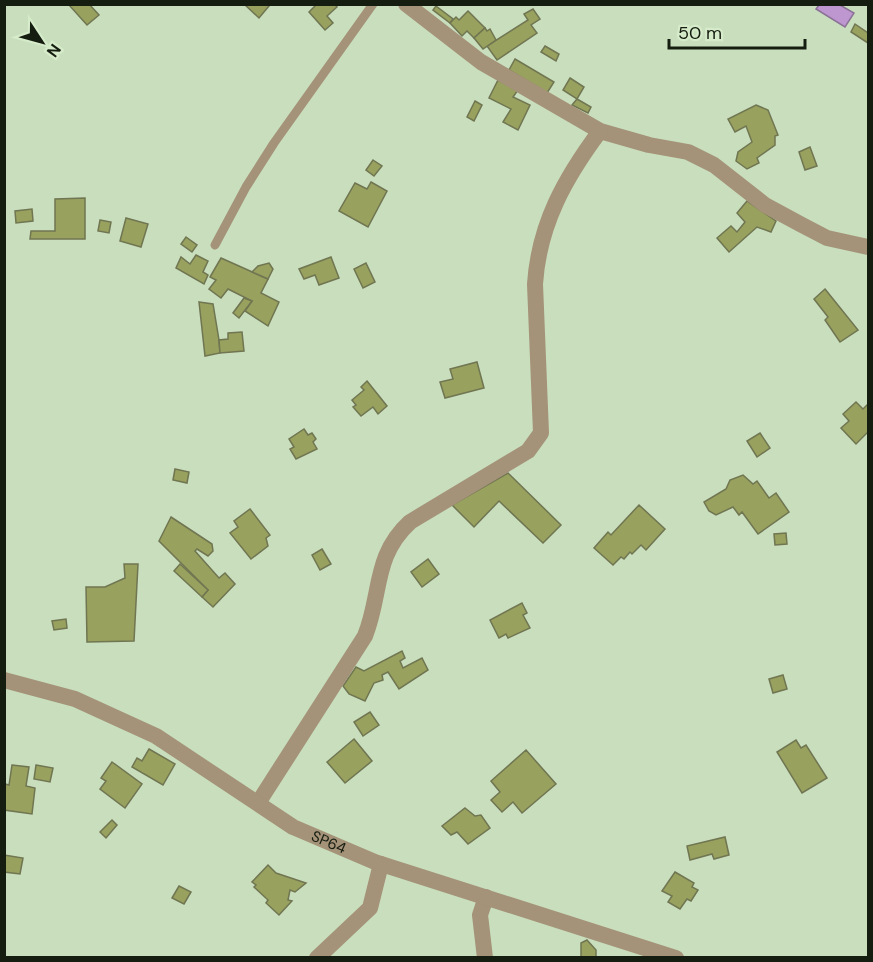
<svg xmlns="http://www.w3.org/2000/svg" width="873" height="962" viewBox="0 0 873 962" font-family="'DM Sans',sans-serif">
	<rect width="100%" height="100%" fill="#c8debd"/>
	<polygon fill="#be97d0" stroke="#8b7296" stroke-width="1.5" points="819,5 840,5 854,13 845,27 816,9"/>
	<g fill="#98a15d" stroke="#707552" stroke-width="1.5">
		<polygon points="89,4 99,15 87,25 69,5"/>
		<polygon points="244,4 267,4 269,6 259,18"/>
		<polygon points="317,4 335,4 337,7 327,16 333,23 325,30 309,12"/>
		<polygon points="436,6 453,19 450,23 433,10"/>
		<polygon points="533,9 540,19 531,25 537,33 497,60 487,46 528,20 524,14"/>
		<polygon points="468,11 485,28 474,38 467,31 462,36 450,23 456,17 459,20"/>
		<polygon points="855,24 868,33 868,43 851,32"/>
		<polygon points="485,28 487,31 490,29 496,40 483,49 474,38"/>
		<polygon points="545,46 559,54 556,61 541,52"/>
		<polygon points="515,59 554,82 547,93 509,70"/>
		<polygon points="570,78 584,87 577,99 563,90"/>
		<polygon points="498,80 518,90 513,97 530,105 518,130 503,122 511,109 489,98"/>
		<polygon points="577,99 591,107 588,113 572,105"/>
		<polygon points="475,101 482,105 474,121 467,117"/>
		<polygon points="756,105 768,110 778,135 775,136 775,145 757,158 759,163 747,169 736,161 738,152 752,142 746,126 735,132 728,119"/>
		<polygon points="810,147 817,166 805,170 799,152"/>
		<polygon points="373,160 382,166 374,176 366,170"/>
		<polygon points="371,182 387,191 368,227 339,211 355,183 367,189"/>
		<polygon points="85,198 85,239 30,239 31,231 55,231 55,199"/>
		<polygon points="747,201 776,221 771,232 757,227 729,252 717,238 731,226 737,232 745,222 737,213"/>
		<polygon points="32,209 33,221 16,223 15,211"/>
		<polygon points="126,218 148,224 141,247 120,241"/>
		<polygon points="100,220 111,222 109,233 98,231"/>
		<polygon points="186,237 197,245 192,252 181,244"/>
		<polygon points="196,255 208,261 203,272 208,275 204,284 176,268 181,257 190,264"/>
		<polygon points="331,257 339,278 319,285 315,275 304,279 299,269"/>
		<polygon points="221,258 268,279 261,293 279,302 268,326 245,311 252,301 228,289 221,298 209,289 216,280 210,277"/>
		<polygon points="269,263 273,269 268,279 252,272 258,266"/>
		<polygon points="366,263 375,282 363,288 354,269"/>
		<polygon points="825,289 858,330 840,342 825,320 828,317 814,299"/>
		<polygon points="244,298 252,301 239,318 233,313"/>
		<polygon points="199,302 213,304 219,340 220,353 205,356"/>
		<polygon points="242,332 244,351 220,353 219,340 228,339 228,333"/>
		<polygon points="477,362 484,388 445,398 440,382 453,379 450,369"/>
		<polygon points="367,381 387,406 378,414 373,407 361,416 353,407 356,405 352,400 364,390 361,387"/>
		<polygon points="856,402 863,409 868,404 868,432 856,444 841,428 849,421 843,414"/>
		<polygon points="304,429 308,435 312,433 316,439 313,442 317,449 296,459 290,449 294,447 289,439"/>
		<polygon points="760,433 770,448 757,457 747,441"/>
		<polygon points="175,469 189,472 187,483 173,480"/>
		<polygon points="508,473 561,525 543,543 499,501 474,527 452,505"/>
		<polygon points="743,475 753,484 757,481 769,498 776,493 789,512 758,534 742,512 739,515 733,507 716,515 709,511 704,502 726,489 730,480"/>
		<polygon points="639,505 665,529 646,550 641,545 632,554 630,552 624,559 621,557 613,565 594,548 608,532 611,535"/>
		<polygon points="250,509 270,535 266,538 268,546 251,559 230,533 238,527 234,521"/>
		<polygon points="171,517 212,544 213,551 208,556 197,549 195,551 219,578 225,573 235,584 213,607 202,597 208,590 159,541"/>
		<polygon points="786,533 787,544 775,545 774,534"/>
		<polygon points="322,549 331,564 320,570 312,555"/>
		<polygon points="428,559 439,574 422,587 411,572"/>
		<polygon points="124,564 138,564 134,641 87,642 86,587 105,587 125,578"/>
		<polygon points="180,564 208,590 202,597 174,571"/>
		<polygon points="522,603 527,613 523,615 530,628 508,638 506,634 499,638 490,620"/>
		<polygon points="66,619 67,628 54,630 52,621"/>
		<polygon points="402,651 405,658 400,661 403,668 422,658 428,670 399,689 388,672 382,675 383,680 374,683 365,701 349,694 343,686 356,667 364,671"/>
		<polygon points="783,675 787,689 773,693 769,679"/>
		<polygon points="370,712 379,725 363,736 354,722"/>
		<polygon points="354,739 372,761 345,783 327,762"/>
		<polygon points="796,740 801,748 806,745 827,778 802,793 777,752"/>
		<polygon points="149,749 175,764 163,785 132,767 137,758 142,761"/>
		<polygon points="526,750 556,784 522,813 513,802 502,812 491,800 500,792 491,781"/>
		<polygon points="112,762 142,784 125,808 100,789 106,781 101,778"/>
		<polygon points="12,765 29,767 26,786 35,788 32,814 4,810 5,784 9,785"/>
		<polygon points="36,765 53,768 50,782 34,779"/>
		<polygon points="465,808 475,816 481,815 490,828 468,844 457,832 451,835 442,826"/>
		<polygon points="112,820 117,825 106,838 100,832"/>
		<polygon points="725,837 729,855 714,859 712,854 690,860 687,846"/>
		<polygon points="4,855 23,858 20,874 4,872"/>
		<polygon points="268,865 276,873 306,883 295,892 290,890 288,900 292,901 279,915 266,903 268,900 254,887 256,885 252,882"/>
		<polygon points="675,872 694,883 692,887 698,890 691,901 687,899 680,909 668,902 672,896 662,891"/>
		<polygon points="179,886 191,892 184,904 172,898"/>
		<polygon points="587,940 596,950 596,958 581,958 581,943"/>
	</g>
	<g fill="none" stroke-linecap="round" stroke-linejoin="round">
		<polyline stroke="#a49279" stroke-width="9" points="215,245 246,187 274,143 373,4"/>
		<g stroke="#a49279" stroke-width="16">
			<polyline points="406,4 481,62 600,131 649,145 688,152 714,165 765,205 802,225 827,238 868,247"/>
			<path d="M258 803 365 636C382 593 373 556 410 522L528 451 541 433 535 284C539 224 565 178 600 131"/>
			<polyline points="317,958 370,908 381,864"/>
			<polyline points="485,958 480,915 486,897"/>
		</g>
		<path stroke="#a49279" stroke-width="16" id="s1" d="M4 680 75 699 156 736 293 827 375 862 676 958"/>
	</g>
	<g text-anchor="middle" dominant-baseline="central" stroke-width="5" stroke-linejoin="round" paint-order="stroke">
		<g font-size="15" fill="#151c10" stroke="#d5ebc9">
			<text stroke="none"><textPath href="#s1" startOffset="366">SP64</textPath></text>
		</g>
	</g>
	<rect width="873" height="962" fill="none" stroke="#151c10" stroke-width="12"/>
	<g transform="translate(42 42) rotate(126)" stroke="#d5ebc9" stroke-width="4.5" paint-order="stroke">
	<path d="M0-4.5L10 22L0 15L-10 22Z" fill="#151c10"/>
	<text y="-9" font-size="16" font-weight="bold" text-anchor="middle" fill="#151c10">N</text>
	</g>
	<path d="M669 39v9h136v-9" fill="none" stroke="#151c10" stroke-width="3"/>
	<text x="678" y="39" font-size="18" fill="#151c10" stroke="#d5ebc9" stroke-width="4.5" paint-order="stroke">50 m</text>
</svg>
